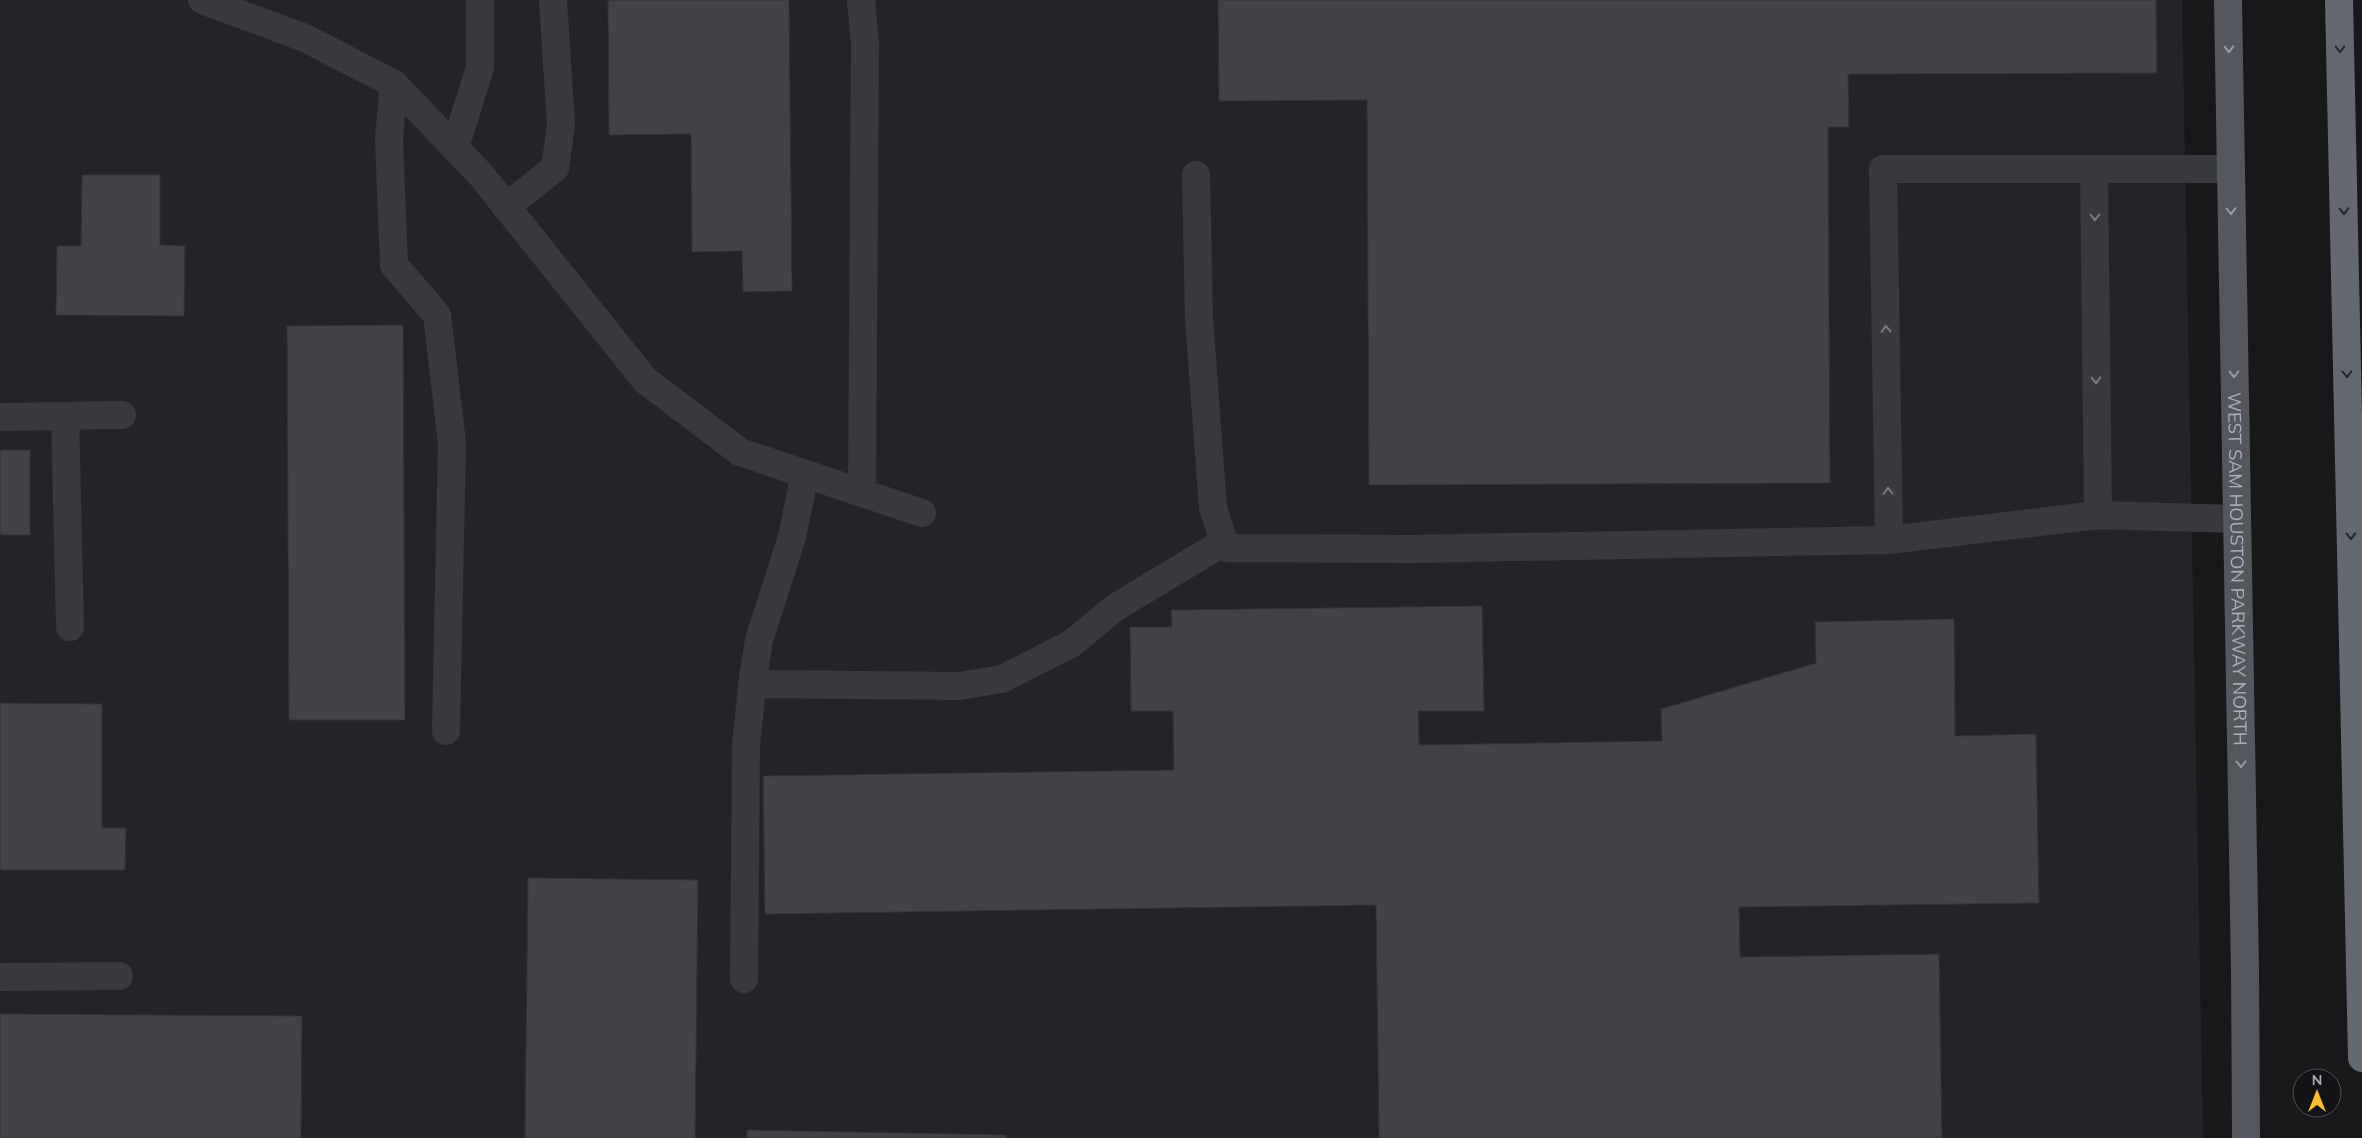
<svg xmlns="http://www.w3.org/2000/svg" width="2362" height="1138" viewBox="0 0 2362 1138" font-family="Mulish,sans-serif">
	<rect width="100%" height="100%" fill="#18181b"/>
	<polygon fill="#242428" points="0,0 2182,0 2203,1138 0,1138"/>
	<g fill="#424348" stroke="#323237">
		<polygon points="608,0 789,0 792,291 743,292 742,251 692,252 691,134 609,135"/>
		<polygon points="1218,0 2156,0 2157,73 1848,74 1849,127 1828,127 1830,483 1369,485 1367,100 1219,101"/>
		<polygon points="82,175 160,175 160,245 185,246 184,316 56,315 57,246 81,246"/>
		<polygon points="403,325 405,720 289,720 287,326"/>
		<rect x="0" y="450" width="30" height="85"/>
		<polygon points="1482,606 1484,711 1418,711 1419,745 1662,741 1661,709 1816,663 1815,622 1954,619 1955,736 2036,734 2039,903 1739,907 1740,957 1939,954 1942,1138 1379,1138 1376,905 765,914 763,776 1174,770 1173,711 1131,711 1130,627 1172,627 1171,610"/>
		<polygon points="0,703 102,704 102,828 126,828 125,870 0,870"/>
		<polygon points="528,878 698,880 695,1138 525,1138"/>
		<polygon points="0,1014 302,1016 301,1138 0,1138"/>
		<polygon points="747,1130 1006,1135 1006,1138 747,1138"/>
	</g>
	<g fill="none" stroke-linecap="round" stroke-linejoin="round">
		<g stroke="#393a40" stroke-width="28">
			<polyline points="202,0 305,38 394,84 481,175 645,380 740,452 922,513"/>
			<polyline points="861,0 865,43 862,492"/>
			<polyline points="394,84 389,139 394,265 437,315 452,443 446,731"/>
			<polyline points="455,147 480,68 480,0"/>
			<polyline points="2094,169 2098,515"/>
			<polyline points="1196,175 1199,318 1213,508 1226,548 1413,549 1889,540 2098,515 2236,519"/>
			<polyline points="506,207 555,168 561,125 553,0"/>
			<polyline points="65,416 70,627"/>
			<polyline points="0,417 122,415"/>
			<polyline points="1889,540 1883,169 2231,169"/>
			<polyline points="753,684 959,686 1002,679 1071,644 1116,607 1224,542"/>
			<polyline points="0,977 119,976"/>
			<polyline points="744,979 746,745 753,678 759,640 792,537 805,474"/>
		</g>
		<path stroke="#55575f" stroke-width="28" id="s1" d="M2228 0 2245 969 2246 1138"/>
		<polyline stroke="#646871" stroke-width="28" points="2339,0 2362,1058"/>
	</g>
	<defs><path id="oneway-chevron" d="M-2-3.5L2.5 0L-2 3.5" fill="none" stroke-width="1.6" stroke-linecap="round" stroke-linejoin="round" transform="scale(1.25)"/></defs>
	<g stroke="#999da9">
		<use href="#oneway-chevron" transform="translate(2229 49) rotate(89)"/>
		<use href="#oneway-chevron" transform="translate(2231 211) rotate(89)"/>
		<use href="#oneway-chevron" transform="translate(2234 374) rotate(89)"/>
		<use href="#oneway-chevron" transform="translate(2241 764) rotate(89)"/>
	</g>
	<g stroke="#27282d">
		<use href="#oneway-chevron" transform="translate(2340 49) rotate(89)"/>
		<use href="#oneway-chevron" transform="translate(2344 211) rotate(89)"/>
		<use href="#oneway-chevron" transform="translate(2347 374) rotate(89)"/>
		<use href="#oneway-chevron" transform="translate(2351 536) rotate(89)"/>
	</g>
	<g stroke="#777a84">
		<use href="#oneway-chevron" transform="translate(2095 217) rotate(89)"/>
		<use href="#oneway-chevron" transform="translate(1886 329) rotate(-91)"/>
		<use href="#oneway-chevron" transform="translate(2096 380) rotate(89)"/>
		<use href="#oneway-chevron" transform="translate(1888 491) rotate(-91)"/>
	</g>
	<g text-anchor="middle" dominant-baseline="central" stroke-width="4.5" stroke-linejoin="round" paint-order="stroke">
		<g font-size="18" fill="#aaafbb" stroke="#131316">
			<text stroke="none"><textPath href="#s1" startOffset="569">WEST SAM HOUSTON PARKWAY NORTH</textPath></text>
		</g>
	</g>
	<g transform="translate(2317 1093)"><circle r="24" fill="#131316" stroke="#4f5158"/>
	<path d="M0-4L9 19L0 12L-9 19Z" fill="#ffbc2c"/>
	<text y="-8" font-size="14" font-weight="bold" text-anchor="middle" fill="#aaafbb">N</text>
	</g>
</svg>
